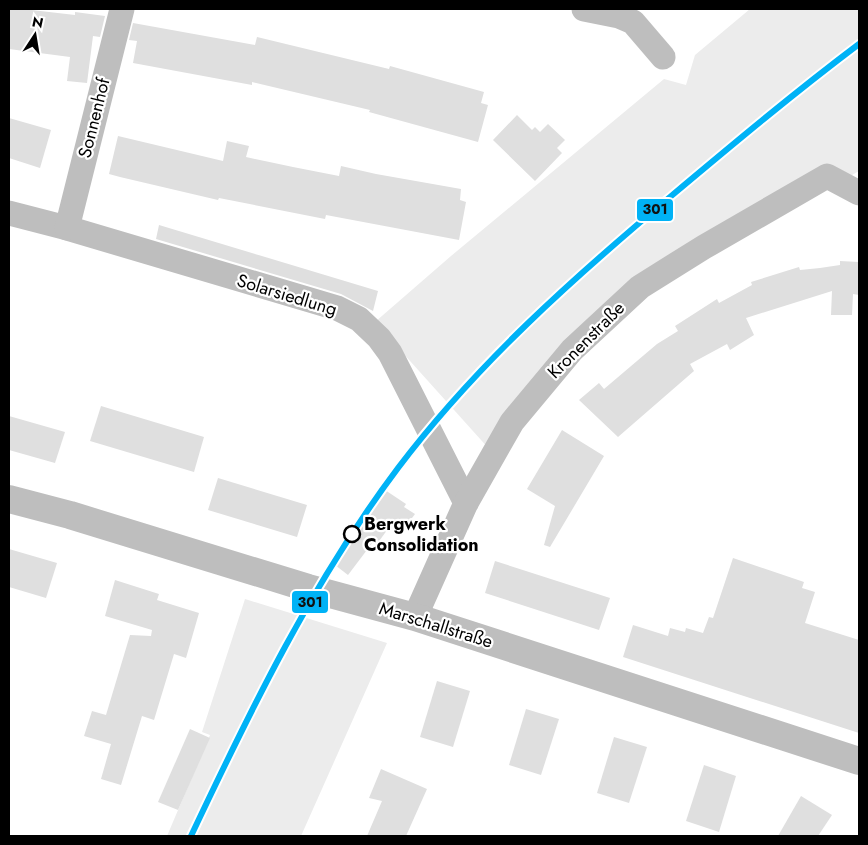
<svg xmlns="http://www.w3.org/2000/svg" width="868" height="845" viewBox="0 0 868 845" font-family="Jost,sans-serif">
	<rect width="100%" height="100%" fill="#fff"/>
	<g fill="#ececec">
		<polygon points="750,9 859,9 859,171 643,295 490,450 375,322 451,256 664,79 686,85 695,55"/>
		<polygon points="245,599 387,643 301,836 167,836 210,735 202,732"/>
	</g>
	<g fill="#dfdfdf">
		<polygon points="9,9 23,9 75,15 75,12 105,16 100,37 93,36 87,83 67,81 70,57 9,49"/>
		<polygon points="133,23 255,45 257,37 389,69 390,66 484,92 481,103 488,105 478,142 369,112 370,110 252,82 252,85 133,63 137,41 129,40"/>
		<polygon points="517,115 532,130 535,127 540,132 548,124 565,140 557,148 562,153 535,181 493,140"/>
		<polygon points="9,118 51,130 40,168 9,158"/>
		<polygon points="118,136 223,161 227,141 249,146 246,157 293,167 339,176 341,166 376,174 461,189 460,200 466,202 459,240 326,215 325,219 219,198 218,200 120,177 109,174"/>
		<polygon points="159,225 378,291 373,311 341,294 156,239"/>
		<polygon points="840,261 859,262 859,295 853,294 852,315 831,315 832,291 746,318 754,335 730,350 727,344 690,364 694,371 618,437 579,400 599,383 604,389 657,344 678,331 675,326 717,299 719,303 752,285 751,282 799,267 800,270 820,268 840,265"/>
		<polygon points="101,406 204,437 194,472 90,441"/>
		<polygon points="9,416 65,432 55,463 9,450"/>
		<polygon points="562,430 604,456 550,547 544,545 555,506 527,489"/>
		<polygon points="218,478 307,505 297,537 208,510"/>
		<polygon points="382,488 406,504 404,507 415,514 400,534 390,526 377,544 373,542 348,575 335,565 357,533 353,531"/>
		<polygon points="9,549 57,563 46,598 9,587"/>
		<polygon points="733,558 804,582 802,588 815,592 805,623 859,640 859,733 623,657 633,625 668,636 670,628 685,632 686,628 703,633 709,617 713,618"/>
		<polygon points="495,561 610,598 599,630 485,593"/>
		<polygon points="115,580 159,594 157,600 199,613 186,658 174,654 154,720 142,716 121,785 101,779 111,744 84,736 92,711 106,715 130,635 151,636 152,630 105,616"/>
		<polygon points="437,681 470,691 453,747 420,737"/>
		<polygon points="526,709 559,719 541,775 509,765"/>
		<polygon points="190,729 210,738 178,810 158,802"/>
		<polygon points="614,737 647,747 629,803 597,793"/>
		<polygon points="704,765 736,776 719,832 686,821"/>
		<polygon points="381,769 427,789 406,836 367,836 382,801 369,798"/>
		<polygon points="801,796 832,815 818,836 778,836"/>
	</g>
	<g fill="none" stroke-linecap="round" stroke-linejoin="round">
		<g stroke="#bebebe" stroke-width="25">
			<polyline points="584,9 619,16 633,22 663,57"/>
			<polyline points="9,213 67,228 337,308 359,319 379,338 390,353 466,503"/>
			<polyline points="67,228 122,9"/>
			<polyline points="415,617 466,503 512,422 572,350 640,287 704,247 827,176 859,193"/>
		</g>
		<polyline stroke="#bebebe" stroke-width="28" points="9,499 70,515 308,588 415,617 859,761"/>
		<g stroke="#fff" stroke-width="10">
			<path id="tram-1" d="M191 836C251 709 313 581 398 468 476 365 571 280 670 197 732 145 794 93 859 44"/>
		</g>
		<use href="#tram-1" stroke="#00b2f6" stroke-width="6"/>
	</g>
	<circle fill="#fff" stroke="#000" stroke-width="2.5" cx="352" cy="534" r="8"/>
	<g text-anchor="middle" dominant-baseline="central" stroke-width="4.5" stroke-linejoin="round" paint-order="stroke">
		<g font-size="18" fill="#000" stroke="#fff">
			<text transform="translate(94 118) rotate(-76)">Sonnenhof</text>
			<text transform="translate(287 295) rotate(17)">Solarsiedlung</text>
			<text transform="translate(586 340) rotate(-45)">Kronenstraße</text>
			<text transform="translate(436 625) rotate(17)">Marschallstraße</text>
		</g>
		<g font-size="18" font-weight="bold" fill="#000" stroke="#fff" text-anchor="start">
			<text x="364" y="524">Bergwerk<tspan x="364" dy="21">Consolidation</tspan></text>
		</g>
	</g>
	<g stroke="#fff" stroke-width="2">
		<rect x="636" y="198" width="38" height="24" rx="5" fill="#00b2f6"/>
		<rect x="291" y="590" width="38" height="24" rx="5" fill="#00b2f6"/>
	</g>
	<g font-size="14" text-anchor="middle" font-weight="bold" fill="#111">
		<text x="655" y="214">301</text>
		<text x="310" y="607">301</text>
	</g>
	<rect width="868" height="845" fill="none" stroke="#000000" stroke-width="20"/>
	<g transform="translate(35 35) rotate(12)" stroke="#ffffff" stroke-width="4" paint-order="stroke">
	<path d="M0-4L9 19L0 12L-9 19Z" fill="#000000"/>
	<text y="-8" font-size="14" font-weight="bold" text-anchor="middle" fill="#000000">N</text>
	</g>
</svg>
